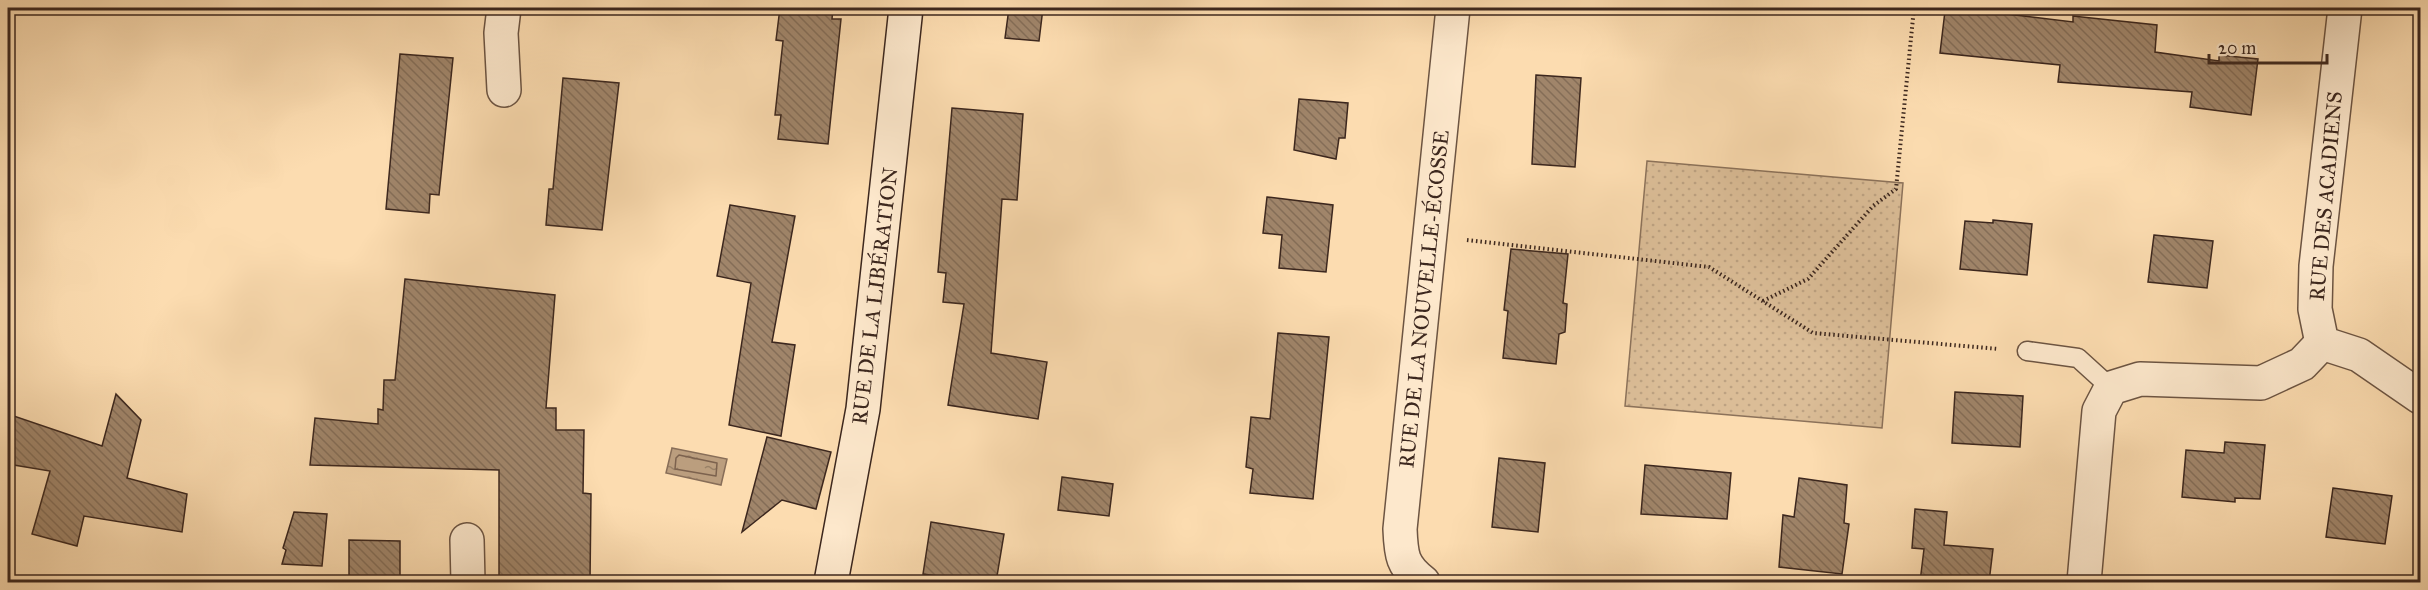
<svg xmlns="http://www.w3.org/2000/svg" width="2428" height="590" viewBox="0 0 2428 590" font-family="'IM FELL Great Primer',serif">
	<defs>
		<pattern id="grass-dots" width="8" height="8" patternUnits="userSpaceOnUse" patternTransform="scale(1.5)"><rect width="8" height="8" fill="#dbbd97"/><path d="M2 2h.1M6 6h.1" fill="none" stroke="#bda282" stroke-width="1.8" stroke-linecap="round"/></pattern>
		<pattern id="water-ripples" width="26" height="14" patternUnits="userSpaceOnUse" patternTransform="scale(1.5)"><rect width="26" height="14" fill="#bb9e7e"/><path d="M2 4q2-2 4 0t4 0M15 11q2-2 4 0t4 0" fill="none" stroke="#998167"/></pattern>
		<pattern id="building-back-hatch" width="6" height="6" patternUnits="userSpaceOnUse" patternTransform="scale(1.5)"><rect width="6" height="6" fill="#a0856a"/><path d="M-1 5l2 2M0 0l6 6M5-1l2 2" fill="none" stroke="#846d57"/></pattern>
	</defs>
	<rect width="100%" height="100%" fill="#fcdcb0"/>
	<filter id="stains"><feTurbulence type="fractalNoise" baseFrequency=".00333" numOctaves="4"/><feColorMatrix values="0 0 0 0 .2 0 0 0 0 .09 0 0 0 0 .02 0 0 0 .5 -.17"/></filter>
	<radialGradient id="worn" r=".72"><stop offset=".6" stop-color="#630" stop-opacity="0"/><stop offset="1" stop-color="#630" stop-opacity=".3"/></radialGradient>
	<polygon fill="url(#grass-dots)" stroke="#8c725a" stroke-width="1.5" points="1647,161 1903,183 1882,428 1625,406"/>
	<polygon fill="url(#water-ripples)" stroke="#886e58" stroke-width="1.5" points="672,448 727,459 721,485 666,473"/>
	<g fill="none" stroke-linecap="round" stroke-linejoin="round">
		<polygon stroke="#7c624e" stroke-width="1.5" points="679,455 717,463 716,476 675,469 676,458"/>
	</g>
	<g fill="url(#building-back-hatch)" stroke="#3c271e" stroke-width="1.5">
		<polygon points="780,8 833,8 832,19 841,19 828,144 778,139 781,115 775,115 783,41 776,40"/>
		<polygon points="1009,8 1043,8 1039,41 1005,38"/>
		<polygon points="1964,9 2073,22 2073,16 2157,25 2155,52 2219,61 2219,55 2258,59 2251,115 2190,107 2192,92 2058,82 2060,65 1940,53 1945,11 1963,13"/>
		<polygon points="400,54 453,58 439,195 430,194 429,213 386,209"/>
		<polygon points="1536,75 1581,78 1575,167 1532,164"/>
		<polygon points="563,78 619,83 602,230 546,225 549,189 553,189"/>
		<polygon points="1299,99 1348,103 1345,138 1339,138 1336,159 1294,150"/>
		<polygon points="952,108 1023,114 1017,200 1002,199 991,353 1047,362 1038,419 948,405 964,304 943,302 946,273 938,272"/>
		<polygon points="1267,197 1333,205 1326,272 1279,268 1282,235 1263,233"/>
		<polygon points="730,205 795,216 772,342 795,345 781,436 729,425 751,283 717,276"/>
		<polygon points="1993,220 2032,224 2027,275 1960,269 1965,221 1993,223"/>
		<polygon points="2154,235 2213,241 2207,288 2148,282"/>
		<polygon points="1511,249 1568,254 1563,303 1567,304 1565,332 1559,334 1556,364 1503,358 1508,311 1504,310"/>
		<polygon points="405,279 555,295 546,408 556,408 556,430 584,430 583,493 591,494 590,582 499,582 499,470 310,465 315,418 378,424 378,409 383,410 384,380 395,380"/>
		<polygon points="1278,333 1329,337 1313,499 1250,493 1253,469 1246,467 1251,417 1270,419"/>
		<polygon points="1955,392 2023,396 2020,447 1952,443"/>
		<polygon points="116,394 141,420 127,478 187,494 182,532 84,516 77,546 32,534 50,471 8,464 8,414 102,446"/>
		<polygon points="767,437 831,452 816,509 782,500 742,532"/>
		<polygon points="2225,442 2265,445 2260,499 2235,498 2235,502 2182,497 2186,450 2224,453"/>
		<polygon points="1499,458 1545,463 1538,532 1492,527"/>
		<polygon points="1645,465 1731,473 1727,519 1641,514"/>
		<polygon points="1062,477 1113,484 1109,516 1058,510"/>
		<polygon points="1799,478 1847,485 1844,523 1849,524 1842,574 1779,567 1783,515 1794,517"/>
		<polygon points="2333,488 2392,496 2385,544 2326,537"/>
		<polygon points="1915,509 1947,512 1944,545 1993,549 1989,582 1920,582 1924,549 1912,548"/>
		<polygon points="294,512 327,514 322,566 282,564 286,550 283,548"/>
		<polygon points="931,522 1004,534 996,582 978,582 923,574"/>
		<polygon points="349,540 400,541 400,582 349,582"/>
	</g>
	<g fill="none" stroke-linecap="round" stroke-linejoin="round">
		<g stroke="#6c5442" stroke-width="21">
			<polyline id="lane" points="2027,351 2078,358 2111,388"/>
		</g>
		<g stroke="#6c5442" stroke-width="36">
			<g id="street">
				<polyline points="2345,8 2316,266 2315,309 2322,343 2359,355 2420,397"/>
				<polyline points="504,90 501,33 504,8"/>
				<polyline points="467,540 468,582"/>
				<path d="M1423 582C1402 566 1401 555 1400 529L1453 8"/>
				<polyline points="2084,582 2099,411 2111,388 2140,379 2261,383 2302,364 2322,343"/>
			</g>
		</g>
		<g stroke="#3c271e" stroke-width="36">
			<polyline id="secondary" points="831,582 863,409 906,8"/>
		</g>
		<g stroke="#3c271e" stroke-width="4" stroke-dasharray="1.5 3" stroke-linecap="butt">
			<polyline points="1467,240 1709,267 1813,333 1999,349"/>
			<polyline points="1763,301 1808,279 1873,206 1896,189 1914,8"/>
		</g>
		<use href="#lane" stroke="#fde8cc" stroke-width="18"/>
		<use href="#street" stroke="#fde8cc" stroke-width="33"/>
		<use href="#secondary" stroke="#fde8cc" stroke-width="33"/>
	</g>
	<g text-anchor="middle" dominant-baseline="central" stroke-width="5" stroke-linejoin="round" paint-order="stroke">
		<g font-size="21" fill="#3c271e" stroke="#fde8cc">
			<text transform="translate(2326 196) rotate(-85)">RUE DES ACADIENS</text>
			<text transform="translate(875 296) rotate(-83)">RUE DE LA LIBÉRATION</text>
			<text transform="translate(1424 299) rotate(-84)">RUE DE LA NOUVELLE-ÉCOSSE</text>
		</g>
	</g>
	<rect width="2428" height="590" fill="none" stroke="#fcdcb0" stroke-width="30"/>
	<rect x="9" y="9" width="2410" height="572" fill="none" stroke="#3c271e" stroke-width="3"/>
	<rect x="15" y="15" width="2398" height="560" fill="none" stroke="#3c271e" stroke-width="1.5"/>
	<path d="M2209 54v9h118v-9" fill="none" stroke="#3c271e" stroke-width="3"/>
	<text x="2218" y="54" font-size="18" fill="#3c271e" stroke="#fde8cc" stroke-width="4.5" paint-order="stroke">20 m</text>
	<rect width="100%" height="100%" filter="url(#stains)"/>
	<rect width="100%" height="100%" fill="url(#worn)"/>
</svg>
